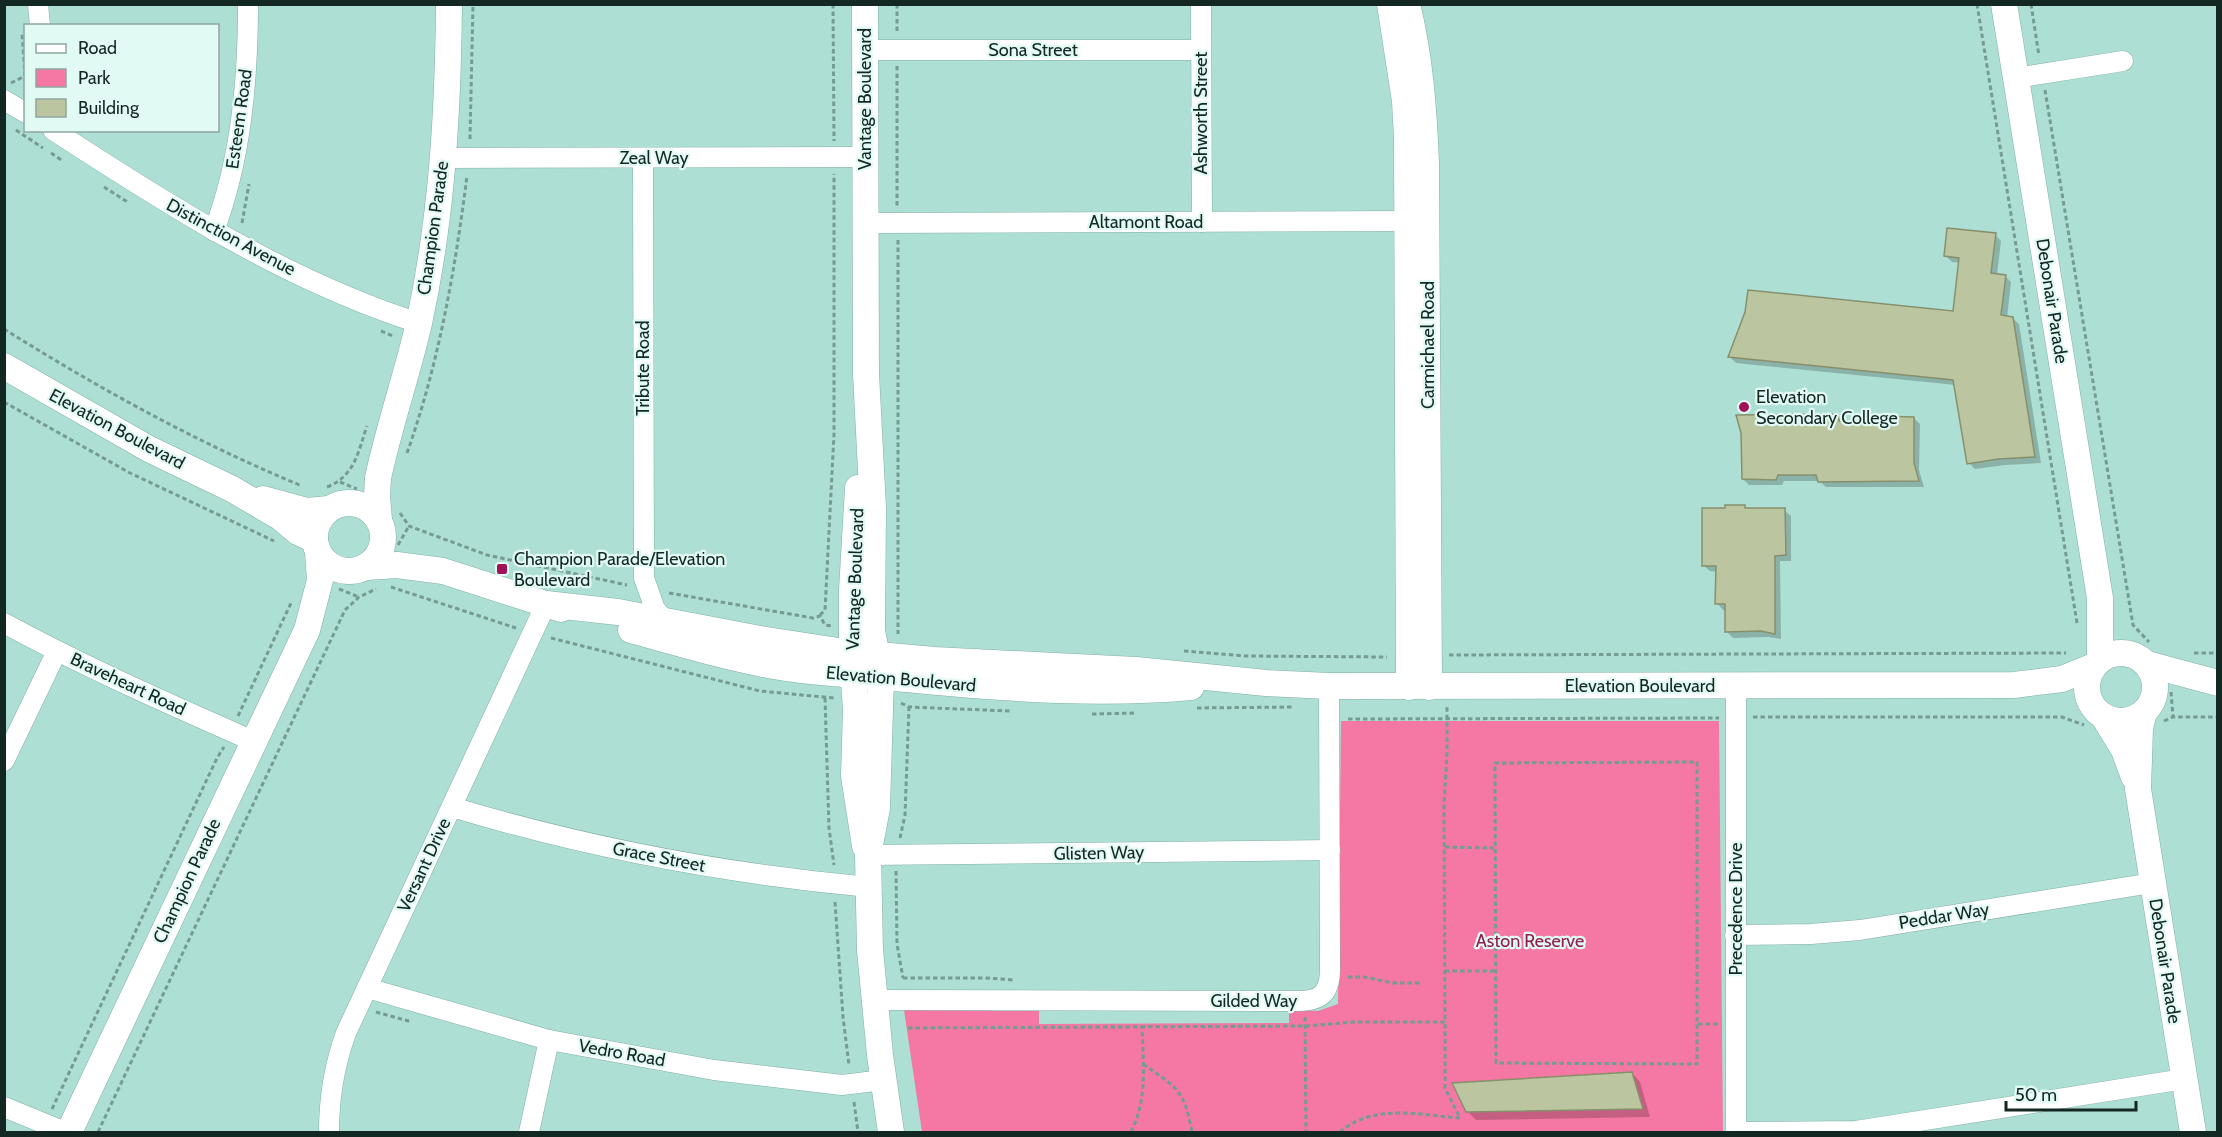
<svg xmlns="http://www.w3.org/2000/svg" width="2222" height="1137" viewBox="0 0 2222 1137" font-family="Cabin,sans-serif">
	<rect width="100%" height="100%" fill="#aedfd4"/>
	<polygon fill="#f577a3" points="1341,721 1719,721 1723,1132 922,1132 904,1010 969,1008 997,1011 1039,1011 1039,1024 1289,1023 1289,1010 1318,1011 1338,1004"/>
	<g fill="#0003">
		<polygon points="1995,235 2001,241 1997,275 2005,276 2011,282 2007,318 2012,318 2019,324 2041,463 2005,465 1975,469 1969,463 1956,385 1736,363 1730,357 1954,312 1960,263 1952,262 1946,256"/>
		<polygon points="1837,416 1844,422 1879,422 1914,418 1920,424 1919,470 1924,487 1826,487 1819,481 1784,481 1782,485 1749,485 1743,479"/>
		<polygon points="1744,506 1748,510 1784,510 1791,516 1791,561 1780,561 1781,639 1768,637 1733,638 1727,632 1727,610 1723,610 1717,603 1717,572 1710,571 1703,565"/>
		<polygon points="1632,1073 1640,1082 1650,1117 1476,1120 1467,1111"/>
	</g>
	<g fill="#bbc59f" stroke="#87906c" stroke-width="1.5">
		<polygon points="1947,228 1996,233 1991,273 2006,275 2001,315 2013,317 2035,457 1998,459 1967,464 1953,380 1728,357 1745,312 1748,290 1953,311 1959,258 1944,256"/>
		<polygon points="1838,414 1839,421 1878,421 1879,416 1914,417 1914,463 1919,481 1818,482 1816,475 1778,475 1776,480 1742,479 1741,433 1736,415"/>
		<polygon points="1725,505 1745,505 1745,508 1785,508 1786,555 1775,556 1775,634 1761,631 1725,632 1725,604 1715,604 1716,566 1702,566 1702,508 1725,508"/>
		<polygon points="1632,1072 1643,1109 1466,1112 1452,1083"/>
	</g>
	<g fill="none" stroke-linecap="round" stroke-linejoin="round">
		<g stroke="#80b0a6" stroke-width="21">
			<g id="minor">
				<polyline points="38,4 40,26"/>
				<polyline points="1201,4 1202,222"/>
				<polyline points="864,50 1201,50"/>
				<polyline points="2016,78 2123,61"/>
				<polyline points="4,100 26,113"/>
				<path d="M53 130C168 205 287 281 419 323"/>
				<polyline points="443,158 865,157"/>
				<polyline points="643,158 644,578 655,609 665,621"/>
				<polyline points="865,223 1420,221"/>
				<path d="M214 231C241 159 248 81 248 4"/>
				<path d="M4 623C85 667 169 704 253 741"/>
				<polyline points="4,761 57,651"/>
				<path d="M452 807C588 848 728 874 869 887"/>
				<polyline points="868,855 1330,850"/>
				<polyline points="1735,935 1811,934 1860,930 2152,883"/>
				<polyline points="367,988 549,1040 714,1070 842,1085 883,1080"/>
				<path d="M874 1000 1298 1001C1322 1001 1330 992 1330 969L1329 686"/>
				<polyline points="4,1107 65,1132"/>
				<path d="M329 1132C329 1097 334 1066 346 1033L546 604"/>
				<polyline points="529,1132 549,1040"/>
				<polyline points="1736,1132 1736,685"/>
				<polyline points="1746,1132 1856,1131 2184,1079"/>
			</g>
		</g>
		<g stroke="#80b0a6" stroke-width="27">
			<g id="tertiary">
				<polyline points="865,4 866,374 873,508 872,631 881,677 877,808 868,855 870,950 880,1055 891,1132"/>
				<polyline points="1390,4 1405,101 1407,139 1409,687"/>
				<path d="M1407 4C1420 57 1424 110 1426 164L1429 687"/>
				<polyline points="2004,4 2100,598 2100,660"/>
				<polyline points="4,366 149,449 232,489 280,517 298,532 315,540"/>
				<polyline points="858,488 852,590 852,653 856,710 854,776 865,846"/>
				<polyline points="263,499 307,511 329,509"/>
				<circle cx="349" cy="537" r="34"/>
				<path d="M379 520 377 496 378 478C389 426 407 375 419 323 442 218 448 112 449 4"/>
				<polyline points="367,567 397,565 443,571 561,609"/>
				<polyline points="546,604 618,612 760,639 845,652 934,660 1136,670 1266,683 1329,686 2014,685 2062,679 2094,666"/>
				<path d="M631 630C682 644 734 660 786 668 833 675 880 676 927 681 1015 689 1103 695 1191 687"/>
				<circle cx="2121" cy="687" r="34"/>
				<polyline points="2147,664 2218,683"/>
				<polyline points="2144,712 2140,728 2138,789 2193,1132"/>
				<polyline points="2104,717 2124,750 2134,777"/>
				<polyline points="69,1132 307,630 320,580 318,552"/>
			</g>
		</g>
		<g stroke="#759b93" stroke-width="3" stroke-dasharray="4.5 3" stroke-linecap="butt">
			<polyline points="833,4 834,141"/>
			<polyline points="897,4 897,33"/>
			<polyline points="1977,4 2077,623"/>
			<polyline points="2031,4 2039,56"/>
			<polyline points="897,66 897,207"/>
			<polyline points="11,83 25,76 22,33"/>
			<polyline points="2045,90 2133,625 2149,642"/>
			<polyline points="16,130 43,148"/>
			<polyline points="470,139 473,4"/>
			<polyline points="51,153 63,161"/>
			<polyline points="104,187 129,203"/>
			<polyline points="242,223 249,184"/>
			<polyline points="898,240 898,634"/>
			<path d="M4 329C100 389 198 443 302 486"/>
			<polyline points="381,331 393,336"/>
			<polyline points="4,402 130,473 274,541"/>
			<path d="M407 453C439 363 455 270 467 176"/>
			<polyline points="340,482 357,489"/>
			<path d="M327 487C355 476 358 452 367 426"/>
			<polyline points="400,513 409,526 487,555 627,585"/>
			<polyline points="398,545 409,526"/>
			<polyline points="391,587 516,628"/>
			<polyline points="339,589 359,597"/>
			<polyline points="669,593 813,618 820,616 825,625 832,626"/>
			<polyline points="820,615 825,610 834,434 834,174"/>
			<polyline points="551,638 760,691 834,698"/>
			<polyline points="1184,651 1246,656 1387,657"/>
			<polyline points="2194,653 2218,653"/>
			<polyline points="1449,655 2066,653"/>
			<polyline points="2171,692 2173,717"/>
			<polyline points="825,698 829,828 834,865"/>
			<polyline points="901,703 909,707 1010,711"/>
			<polyline points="1197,708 1292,707"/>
			<polyline points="1092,714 1136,713"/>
			<polyline points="238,716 291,603"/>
			<polyline points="1753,717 2062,717 2084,725"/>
			<polyline points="1348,719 1719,718"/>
			<polyline points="2164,721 2173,717 2218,717"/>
			<polygon points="1697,762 1697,1064 1496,1063 1495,763"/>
			<polyline points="900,838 905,815 909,707"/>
			<polyline points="1445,847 1494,848"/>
			<polyline points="896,871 897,944 903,978"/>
			<polyline points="835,902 843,1017 849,1065"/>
			<polyline points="1445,971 1495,971"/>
			<polyline points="1348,977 1364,977 1393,983 1421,983"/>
			<polyline points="903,978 986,978 1014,980"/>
			<polyline points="376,1012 412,1022"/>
			<polyline points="1305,1017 1306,1132"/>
			<polyline points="1698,1024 1719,1024"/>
			<polyline points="908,1028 1306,1026 1354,1022 1445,1022 1444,805 1447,753 1447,705"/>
			<path d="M1143 1064C1177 1088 1184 1089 1192 1132"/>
			<polyline points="854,1102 858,1132"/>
			<polyline points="52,1109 217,758 224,747"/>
			<polyline points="98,1132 345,610 359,597 376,589"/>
			<path d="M1131 1132C1148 1099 1143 1062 1142 1026"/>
			<path d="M1340 1132C1374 1103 1419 1115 1460 1118L1445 1088V1022"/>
		</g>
		<use href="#minor" stroke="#fff" stroke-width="20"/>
		<use href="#tertiary" stroke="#fff" stroke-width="26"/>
	</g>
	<g fill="#a11156" stroke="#e2faf4" stroke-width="2">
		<circle cx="1744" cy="407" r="6"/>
		<rect x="496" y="563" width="12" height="12" rx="3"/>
	</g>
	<g text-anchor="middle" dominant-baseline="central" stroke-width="4.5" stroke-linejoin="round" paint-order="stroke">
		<g font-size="18" fill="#132723" stroke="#e2faf4">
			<text x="1033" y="50">Sona Street</text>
			<text transform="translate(865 99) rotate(-90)">Vantage Boulevard</text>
			<text transform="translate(1201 113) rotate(-90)">Ashworth Street</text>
			<text transform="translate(239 119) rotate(-82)">Esteem Road</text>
			<text x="654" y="158">Zeal Way</text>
			<text x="1146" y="222">Altamont Road</text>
			<text transform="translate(433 228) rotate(-82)">Champion Parade</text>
			<text transform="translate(231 237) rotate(28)">Distinction Avenue</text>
			<text transform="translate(2052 301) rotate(81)">Debonair Parade</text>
			<text transform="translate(1428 345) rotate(-90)">Carmichael Road</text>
			<text transform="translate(643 368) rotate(-90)">Tribute Road</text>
			<text transform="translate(117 429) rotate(28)">Elevation Boulevard</text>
			<text transform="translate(855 579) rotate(-88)">Vantage Boulevard</text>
			<text transform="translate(901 679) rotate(5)">Elevation Boulevard</text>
			<text transform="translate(128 684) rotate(25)">Braveheart Road</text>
			<text x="1640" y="686">Elevation Boulevard</text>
			<text transform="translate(1099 853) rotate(-1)">Glisten Way</text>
			<text transform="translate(659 857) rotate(11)">Grace Street</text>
			<text transform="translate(424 865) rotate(-65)">Versant Drive</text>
			<text transform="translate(187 881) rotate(-65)">Champion Parade</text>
			<text transform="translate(1736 909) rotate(-90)">Precedence Drive</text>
			<text transform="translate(1944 916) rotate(-9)">Peddar Way</text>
			<text transform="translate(2165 961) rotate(81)">Debonair Parade</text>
			<text x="1254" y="1001">Gilded Way</text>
			<text transform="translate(622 1053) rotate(10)">Vedro Road</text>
		</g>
		<g font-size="18" fill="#132723" stroke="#e2faf4" text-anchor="start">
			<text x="1756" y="397">Elevation<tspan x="1756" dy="21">Secondary College</tspan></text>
			<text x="514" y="559">Champion Parade/Elevation<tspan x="514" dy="21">Boulevard</tspan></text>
		</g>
		<g font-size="18" fill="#901d4f" stroke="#e2faf4">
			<text x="1530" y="941">Aston Reserve</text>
		</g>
	</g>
	<rect width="2222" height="1137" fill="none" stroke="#132723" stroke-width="12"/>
	<rect x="24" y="24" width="195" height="108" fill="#e2faf4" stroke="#8fa6a0" stroke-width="1.5"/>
	<rect x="36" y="44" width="30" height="9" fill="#ffffff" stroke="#8fa6a0" stroke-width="1.5"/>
	<text x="78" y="54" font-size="18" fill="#132723">Road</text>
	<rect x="36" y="69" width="30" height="18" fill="#f577a3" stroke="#8fa6a0" stroke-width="1.5"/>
	<text x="78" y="84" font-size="18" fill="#132723">Park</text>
	<rect x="36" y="99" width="30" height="18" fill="#bbc59f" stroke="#8fa6a0" stroke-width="1.5"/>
	<text x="78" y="114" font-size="18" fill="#132723">Building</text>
	<path d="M2006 1101v9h130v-9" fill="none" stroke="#132723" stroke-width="3"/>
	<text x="2015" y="1101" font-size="18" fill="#132723" stroke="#e2faf4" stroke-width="4.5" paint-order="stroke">50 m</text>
</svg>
